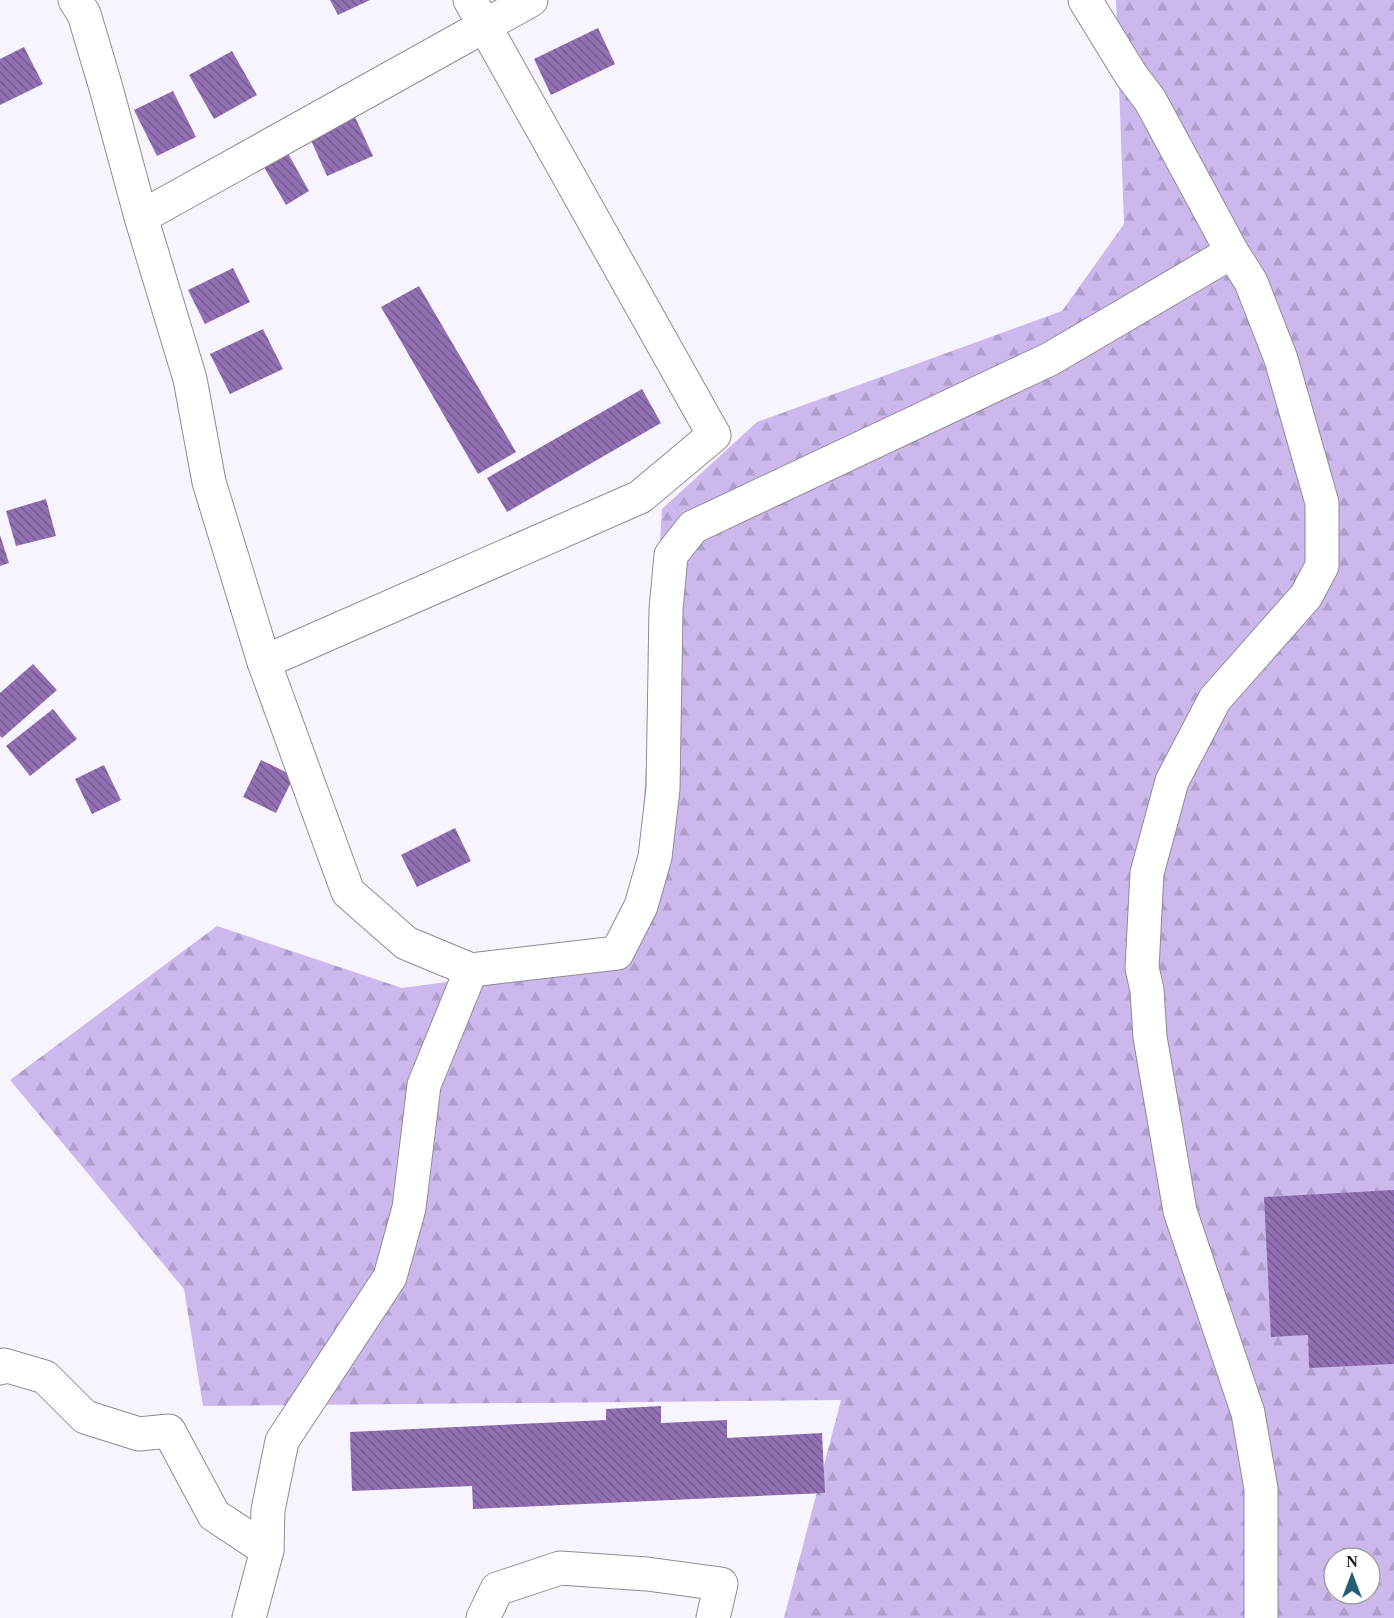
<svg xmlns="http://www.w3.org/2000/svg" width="1394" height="1618" viewBox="0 0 1394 1618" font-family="Georgia,serif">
	<defs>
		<pattern id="forest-firs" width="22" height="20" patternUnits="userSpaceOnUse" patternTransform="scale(1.5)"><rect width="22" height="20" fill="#cdb8ee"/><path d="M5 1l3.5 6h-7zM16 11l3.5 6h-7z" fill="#af9ecc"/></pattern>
		<pattern id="building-back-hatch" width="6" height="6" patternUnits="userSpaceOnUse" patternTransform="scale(1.5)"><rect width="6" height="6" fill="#9270b3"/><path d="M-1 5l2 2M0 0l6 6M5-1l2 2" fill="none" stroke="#765b91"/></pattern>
	</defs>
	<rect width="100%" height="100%" fill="#f7f4fe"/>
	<path fill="url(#forest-firs)" fill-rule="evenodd" d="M1116 0H1394V1618H784L841 1400 203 1406 184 1289 10 1080 217 926 402 988 634 957 662 509 757 422 1062 311 1124 224ZM1334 1558H1370V1594H1334Z"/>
	<g fill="url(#building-back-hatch)">
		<polygon points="330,0 370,0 338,15"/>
		<polygon points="598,28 615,64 551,95 534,59"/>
		<polygon points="24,47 43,84 0,105 0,59"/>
		<polygon points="232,51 257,95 214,119 189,75"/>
		<polygon points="173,91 196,137 157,156 134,110"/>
		<polygon points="355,117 373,156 327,176 310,138"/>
		<polygon points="285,148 309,191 286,205 261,162"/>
		<polygon points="233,268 250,302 205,324 188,290"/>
		<polygon points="419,286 516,452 478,474 381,307"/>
		<polygon points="263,329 283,369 230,394 210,354"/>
		<polygon points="642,389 661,423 507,512 487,478"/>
		<polygon points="46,499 56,536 16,546 6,511"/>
		<polygon points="0,535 9,563 0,566"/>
		<polygon points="33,664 57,690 2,738 0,736 0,693"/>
		<polygon points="53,709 77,739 30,776 6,746"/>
		<polygon points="261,760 294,776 276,813 243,797"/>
		<polygon points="104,765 121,800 92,814 75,779"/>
		<polygon points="455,828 471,861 417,887 401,855"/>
		<polygon points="1394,1190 1394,1364 1309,1368 1308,1335 1271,1337 1264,1197"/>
		<polygon points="661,1406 661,1423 727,1420 727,1438 822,1433 825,1493 473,1509 472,1486 352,1491 350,1432 606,1420 606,1409"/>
	</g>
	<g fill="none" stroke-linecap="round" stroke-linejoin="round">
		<g stroke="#8f8b97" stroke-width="35">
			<g id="minor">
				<polyline points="75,0 84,14 106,88 141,217 190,379 209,482 264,662 348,892 406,943 471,970 424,1085 409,1208 390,1277 282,1441 268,1510 267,1550 249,1618"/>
				<polyline points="1085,0 1131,75 1150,100 1232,252 1251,282 1281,359 1322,503 1322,566 1306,596 1215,699 1172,781 1147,873 1142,968 1147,990 1150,1037 1180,1211 1248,1413 1261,1489 1261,1618"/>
				<polyline points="141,217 531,0"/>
				<polyline points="264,662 640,497 714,435 470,0"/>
				<polyline points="471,970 617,953 641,906 655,857 663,789 666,609 671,555 693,527 1050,359 1232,252"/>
				<polyline points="0,1368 4,1365 45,1377 85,1417 139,1434 169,1431 214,1515 267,1550"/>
				<polyline points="483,1618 497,1589 560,1568 647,1574 721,1584 713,1618"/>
			</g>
		</g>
		<use href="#minor" stroke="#fff" stroke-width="33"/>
	</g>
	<g transform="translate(1352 1576)"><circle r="28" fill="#ffffff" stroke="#a4a3a5" stroke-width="1.5"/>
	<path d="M0-4.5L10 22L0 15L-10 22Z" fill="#235e76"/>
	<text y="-9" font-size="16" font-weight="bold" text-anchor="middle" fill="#1b1a1e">N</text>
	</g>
</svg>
